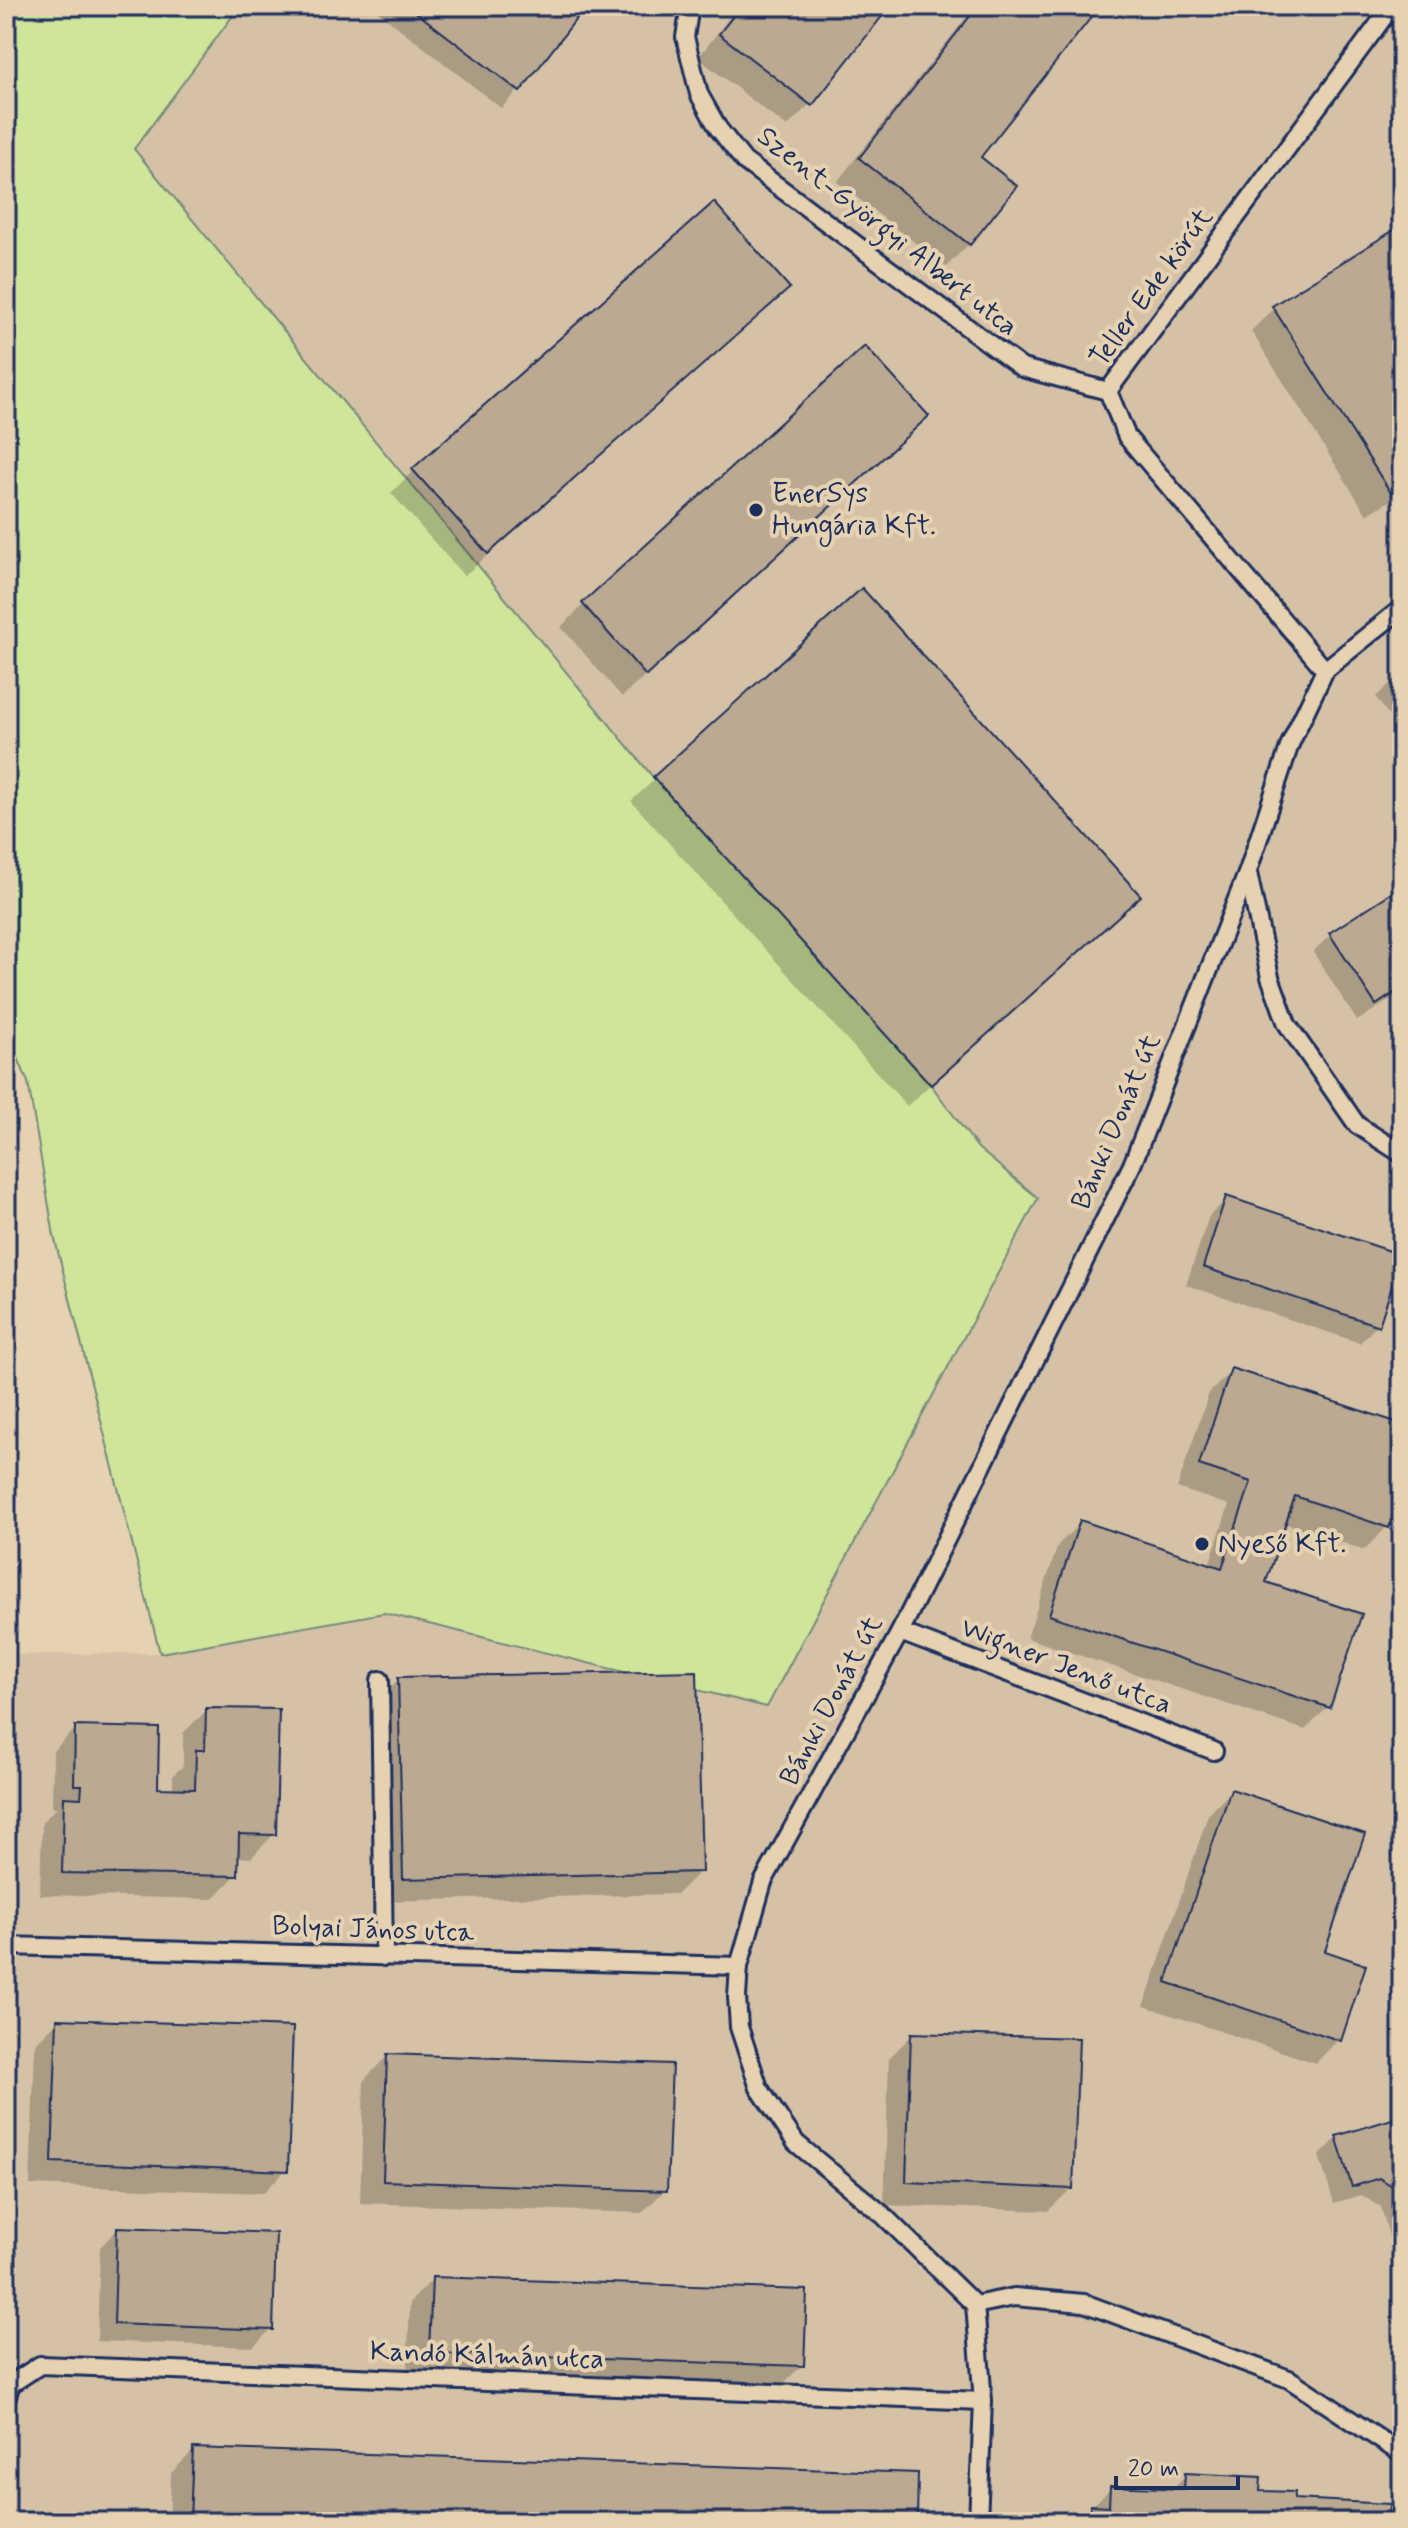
<svg xmlns="http://www.w3.org/2000/svg" width="1408" height="2528" viewBox="0 0 1408 2528" font-family="Mynerve,sans-serif">
	<rect width="100%" height="100%" fill="#e6d1b0"/>
	<filter id="ink" filterUnits="userSpaceOnUse"><feTurbulence type="fractalNoise" baseFrequency=".0125" numOctaves="2"/><feDisplacementMap in="SourceGraphic" scale="16" xChannelSelector="R" yChannelSelector="G"/><feConvolveMatrix kernelMatrix="1 2 1 2 8 2 1 2 1" color-interpolation-filters="sRGB"/></filter>
	<g filter="url(#ink)">
		<polygon fill="#d5c2a6" points="240,6 1402,6 1402,2522 6,2522 6,1655 160,1653 384,1613 931,1085 653,777 133,149"/>
		<polygon fill="#cfe59a" stroke="#758a7c" stroke-width="2" points="6,6 240,6 134,149 653,777 931,1085 978,1148 1038,1198 767,1707 384,1613 160,1653 54,1236 28,1082 6,1029"/>
		<g fill="#0003">
			<polygon points="371,6 584,6 518,91 501,108"/>
			<polygon points="738,6 887,6 810,104 787,127 698,58"/>
			<polygon points="975,6 1097,6 978,158 969,244 946,267 837,182"/>
			<polygon points="1402,228 1402,493 1367,515 1251,331 1274,308"/>
			<polygon points="764,311 464,576 391,493 414,470"/>
			<polygon points="904,439 622,697 561,627 584,604"/>
			<polygon points="862,591 1138,896 907,1106 631,801"/>
			<polygon points="1402,672 1402,736 1376,697"/>
			<polygon points="1402,888 1402,992 1357,1021 1313,952 1330,935"/>
			<polygon points="1227,1199 1377,1325 1360,1343 1186,1285 1209,1216"/>
			<polygon points="1232,1370 1402,1426 1402,1483 1387,1527 1364,1550 1284,1523 1264,1583 1328,1707 1305,1730 1027,1638 1058,1545 1081,1522 1209,1565 1229,1505 1177,1488 1209,1393"/>
			<polygon points="399,1679 700,1871 677,1894 380,1901 375,1702"/>
			<polygon points="207,1710 274,1834 251,1858 237,1857 236,1875 213,1899 40,1895 42,1822 57,1807 52,1807 53,1751 76,1728 156,1790 173,1790 173,1775 183,1766 183,1733"/>
			<polygon points="1231,1791 1322,1952 1339,2039 1316,2063 1144,2006 1208,1815"/>
			<polygon points="58,2021 286,2170 263,2193 30,2185 35,2044"/>
			<polygon points="912,2035 1072,2188 1048,2211 884,2205 889,2058"/>
			<polygon points="387,2056 665,2190 642,2213 360,2203 364,2080"/>
			<polygon points="1402,2118 1402,2284 1381,2207 1361,2195 1334,2203 1319,2156 1337,2138"/>
			<polygon points="118,2229 271,2329 253,2347 97,2341 100,2247"/>
			<polygon points="433,2279 802,2365 779,2388 407,2375 410,2302"/>
			<polygon points="194,2450 915,2522 169,2522 171,2473"/>
			<polygon points="1186,2475 1292,2501 1387,2522 1076,2522 1111,2488 1170,2491"/>
		</g>
		<g fill="#bca991" stroke="#1b2f5e" stroke-width="2">
			<polygon points="408,6 586,6 520,92"/>
			<polygon points="741,6 890,6 812,106 719,34"/>
			<polygon points="978,6 1100,6 981,157 1017,186 970,245 859,158"/>
			<polygon points="714,202 790,288 488,554 412,469"/>
			<polygon points="1402,225 1402,486 1391,493 1272,306"/>
			<polygon points="865,346 929,416 646,676 582,603"/>
			<polygon points="862,588 1141,896 931,1085 653,777"/>
			<polygon points="1402,886 1402,988 1376,1005 1329,933"/>
			<polygon points="1226,1196 1402,1255 1379,1326 1203,1267"/>
			<polygon points="1231,1368 1402,1424 1402,1489 1389,1528 1295,1496 1266,1582 1362,1614 1330,1708 1049,1615 1080,1520 1222,1568 1251,1482 1199,1465"/>
			<polygon points="697,1671 702,1872 403,1879 398,1677"/>
			<polygon points="206,1708 279,1709 276,1835 239,1834 238,1876 62,1873 64,1797 81,1798 82,1785 74,1785 75,1726 159,1728 158,1788 195,1789 196,1750 205,1750"/>
			<polygon points="1231,1789 1365,1834 1325,1951 1366,1965 1341,2041 1166,1982"/>
			<polygon points="57,2019 293,2027 288,2171 52,2162"/>
			<polygon points="911,2033 1079,2038 1073,2189 906,2182"/>
			<polygon points="387,2054 672,2064 667,2191 383,2181"/>
			<polygon points="1402,2116 1402,2203 1399,2190 1379,2178 1352,2187 1336,2136"/>
			<polygon points="117,2227 276,2233 273,2330 114,2324"/>
			<polygon points="432,2277 807,2290 804,2366 429,2353"/>
			<polygon points="193,2448 918,2473 917,2522 190,2522"/>
			<polygon points="1185,2473 1261,2477 1260,2491 1295,2492 1294,2499 1390,2504 1389,2522 1089,2522 1090,2505 1109,2506 1110,2486 1184,2489"/>
		</g>
		<g fill="none" stroke-linecap="round" stroke-linejoin="round">
			<g stroke="#1b2f5e" stroke-width="22">
				<g id="service">
					<polyline points="690,6 685,37 699,94 718,128 744,161 1022,368 1108,391"/>
					<polyline points="1325,670 1127,437 1108,391 1392,6"/>
					<polyline points="1248,873 1270,977 1287,1024 1357,1125 1402,1154"/>
					<polyline points="900,1632 1214,1751"/>
					<polyline points="380,1680 384,1957"/>
					<polyline points="6,1946 739,1966"/>
					<polyline points="975,2305 1014,2297 1084,2303 1289,2379 1402,2454"/>
					<polyline points="6,2399 11,2384 40,2365 983,2401"/>
					<polyline points="978,2522 983,2401 975,2305 883,2215 796,2143 759,2088 739,2027 737,1997 739,1966 763,1882 900,1632 1132,1165 1248,871 1290,744 1325,670 1402,608"/>
				</g>
			</g>
			<use href="#service" stroke="#e6d1b0" stroke-width="16"/>
		</g>
	</g>
	<g fill="#1b2f5e" stroke="#e6d1b0" stroke-width="3">
		<circle cx="756" cy="510" r="8"/>
		<circle cx="1202" cy="1544" r="8"/>
	</g>
	<g text-anchor="middle" dominant-baseline="central" stroke-width="8" stroke-linejoin="round" paint-order="stroke">
		<g font-size="28" fill="#1b2f5e" stroke="#e6d1b0">
			<text transform="translate(887 232) rotate(38)">Szent-Györgyi Albert utca</text>
			<text transform="translate(1152 288) rotate(-54)">Teller Ede körút</text>
			<text transform="translate(1117 1122) rotate(-67)">Bánki Donát út</text>
			<text transform="translate(1066 1667) rotate(21)">Wigner Jenő utca</text>
			<text transform="translate(832 1701) rotate(-62)">Bánki Donát út</text>
			<text transform="translate(373 1930) rotate(2)">Bolyai János utca</text>
			<text transform="translate(487 2356) rotate(2)">Kandó Kálmán utca</text>
		</g>
		<g font-size="28" fill="#1b2f5e" stroke="#e6d1b0" text-anchor="start">
			<text x="772" y="494">EnerSys<tspan x="772" dy="32">Hungária Kft.</tspan></text>
			<text x="1218" y="1544">Nyeső Kft.</text>
		</g>
	</g>
	<rect width="1408" height="2528" fill="none" stroke="#e6d1b0" stroke-width="32"/>
	<rect x="16" y="16" width="1376" height="2496" fill="none" stroke="#1b2f5e" stroke-width="3" filter="url(#ink)"/>
	<path d="M1116 2476v12h122v-12" fill="none" stroke="#1b2f5e" stroke-width="4"/>
	<text x="1128" y="2476" font-size="24" fill="#1b2f5e" stroke="#e6d1b0" stroke-width="6" paint-order="stroke">20 m</text>
</svg>
